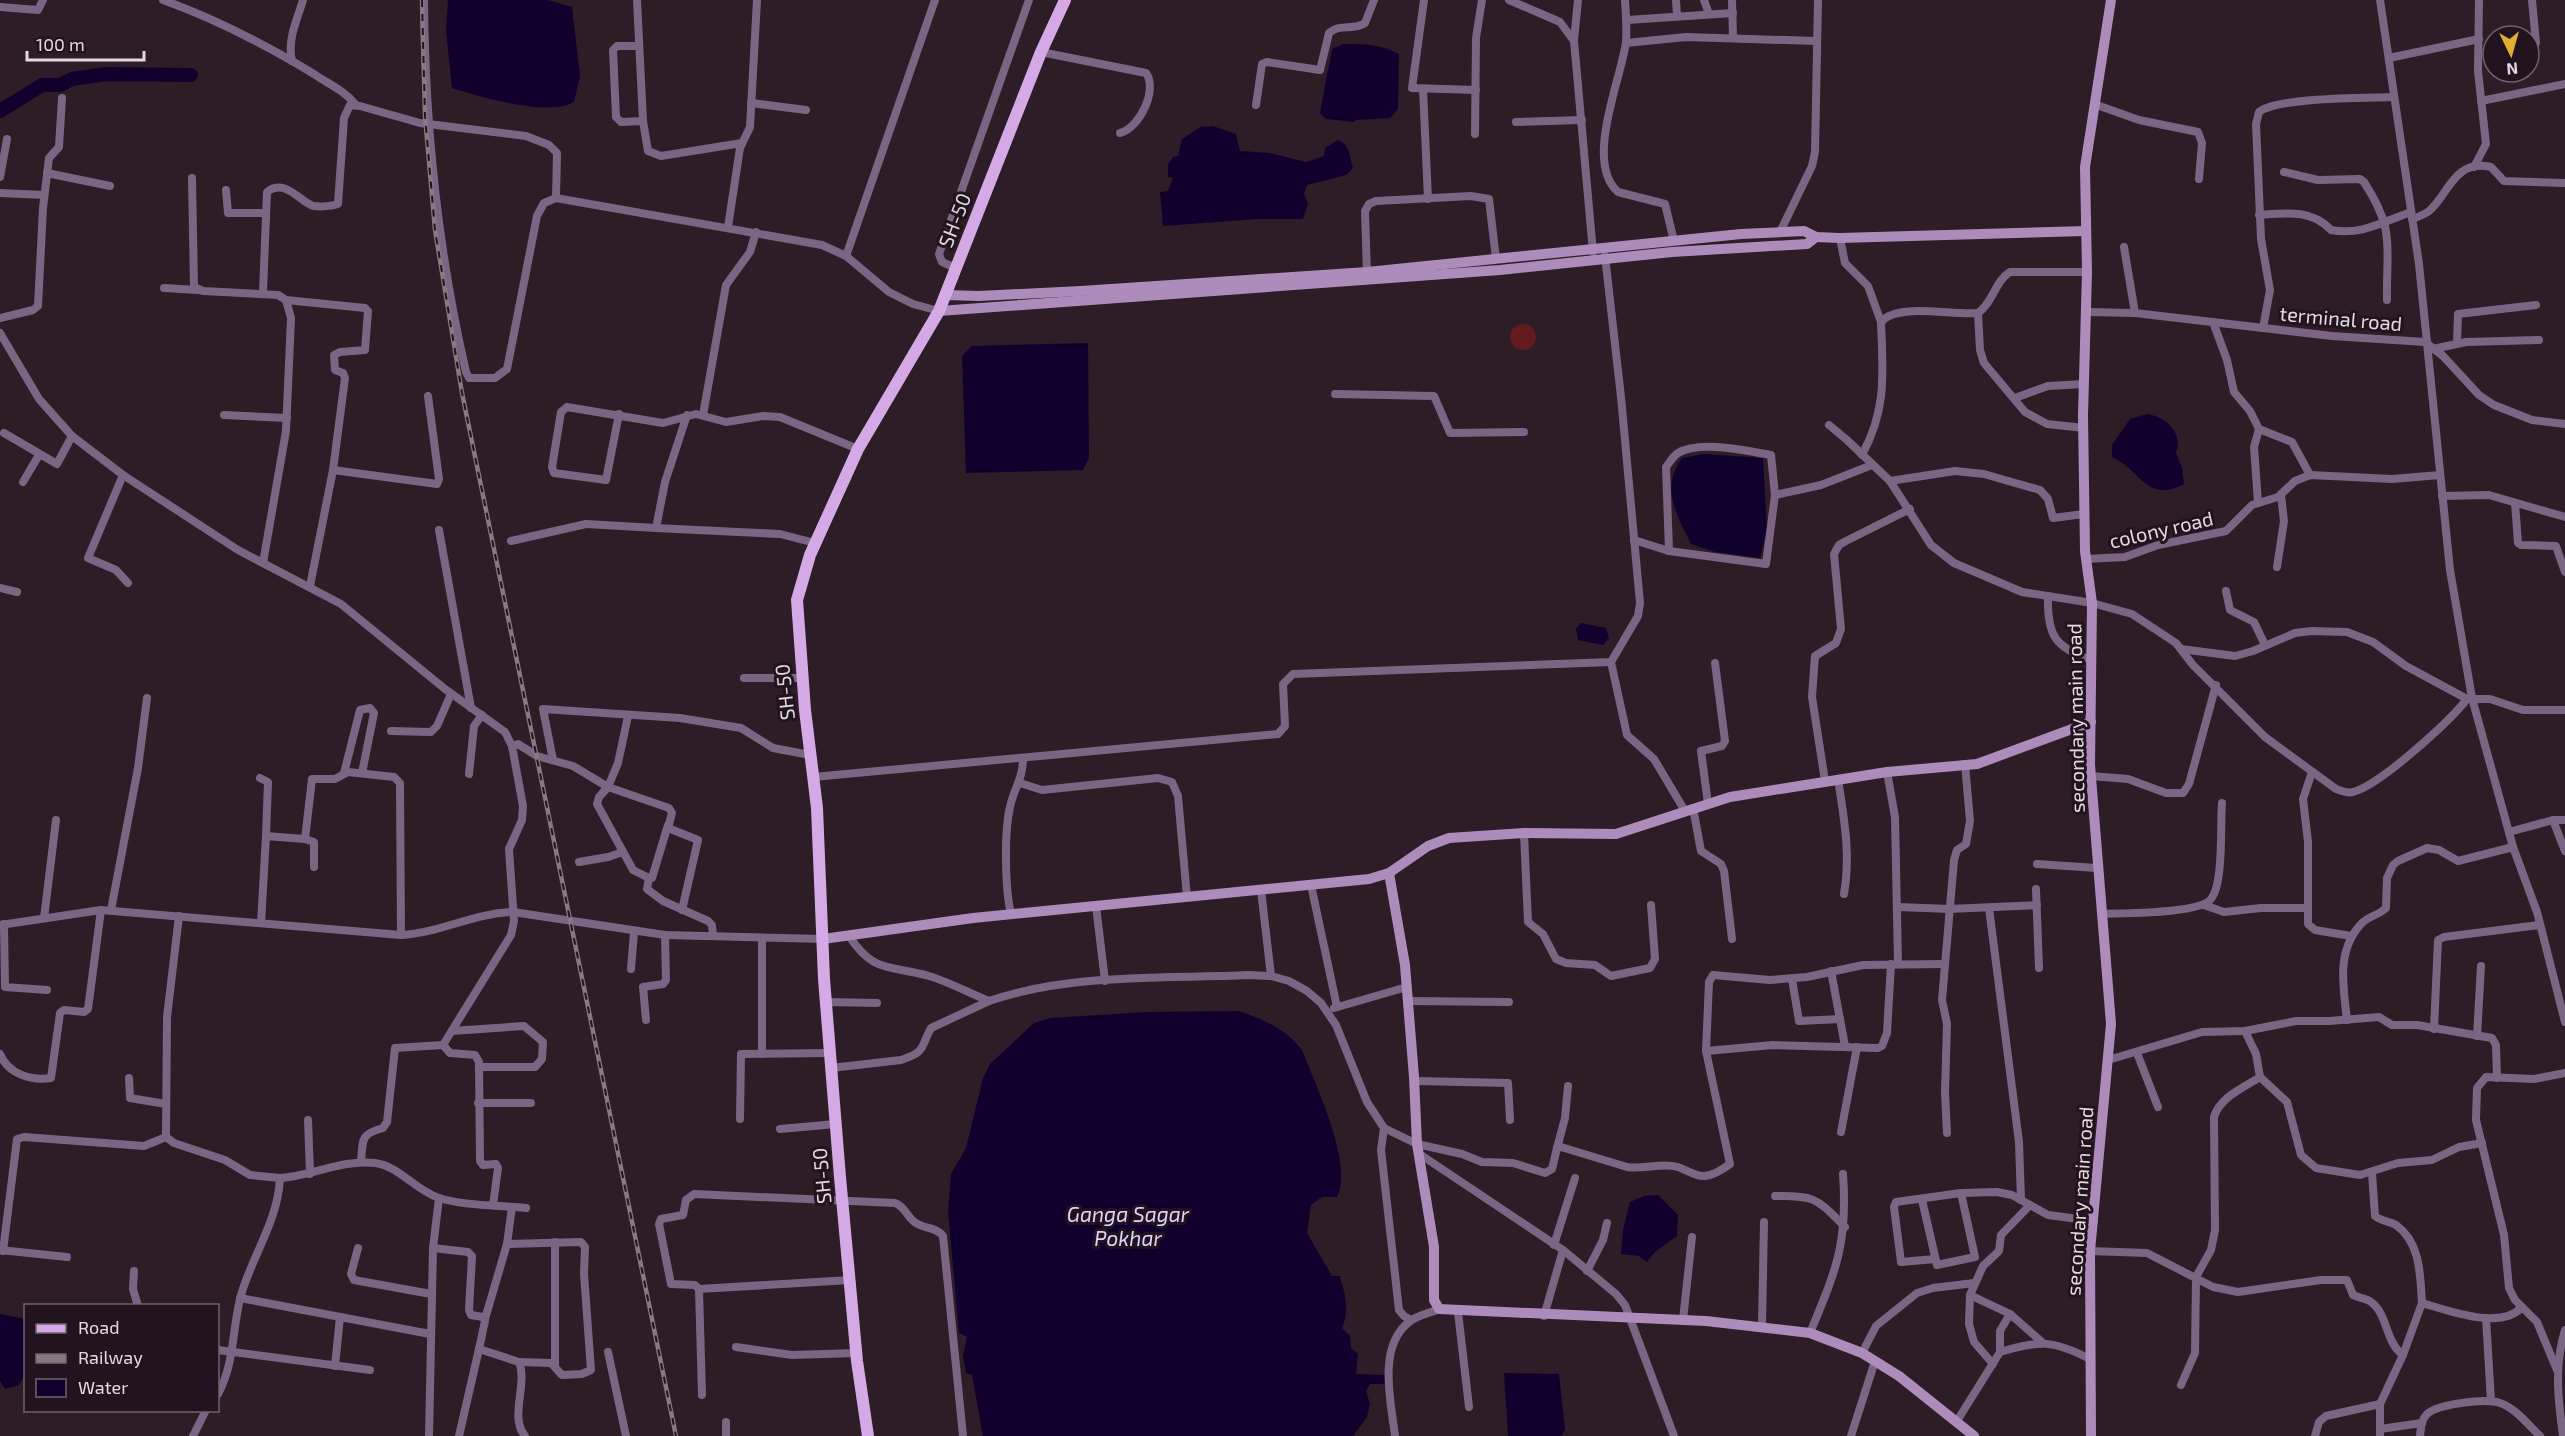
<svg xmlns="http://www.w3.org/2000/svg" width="2565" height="1436" viewBox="0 0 2565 1436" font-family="'Exo 2',sans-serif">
	<rect width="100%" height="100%" fill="#2c1d27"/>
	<circle fill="#641a1f" cx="1523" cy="337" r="13"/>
	<g fill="#11002d">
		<path d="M448 0H548L572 7 580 76 574 102C548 117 480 97 452 88L446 31Z"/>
		<path d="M1343 44C1364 44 1381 44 1399 54L1398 109 1390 118 1356 120 1354 122 1326 119 1320 113 1332 49Z"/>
		<path d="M1213 126 1236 134 1240 151 1270 153 1306 162 1324 156 1325 148 1338 140C1351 145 1349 157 1353 168L1346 175 1307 185 1304 194 1308 204 1303 219H1257L1163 226 1160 192 1168 191 1173 178 1168 177V165L1173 157 1178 156 1182 139 1200 127Z"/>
		<polygon points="1088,343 1089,458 1083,470 966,473 962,356 972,346"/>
		<path d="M2147 414C2166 417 2184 433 2176 453L2182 468 2184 484C2146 504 2140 469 2112 457V445L2130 419Z"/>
		<path d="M1704 454 1763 458 1767 529 1760 558 1715 552 1691 544C1677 515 1660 489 1682 458Z"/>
		<polygon points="1581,623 1606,628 1609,638 1603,645 1578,640 1576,629"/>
		<path d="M1239 1011C1264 1020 1285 1028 1302 1050 1315 1084 1354 1164 1337 1197H1322L1311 1205 1307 1233 1332 1276H1340C1345 1294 1350 1310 1342 1328L1350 1336 1351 1348 1358 1354 1356 1374 1385 1375 1388 1379 1385 1384H1370L1366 1391 1370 1404 1367 1417 1353 1436H983L972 1375 966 1373 963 1356 967 1337 959 1333 948 1211 951 1174 966 1148 983 1078 990 1064 1034 1023 1050 1018 1147 1012Z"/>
		<polygon points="1658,1195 1678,1215 1677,1236 1655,1252 1647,1262 1639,1256 1621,1254 1623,1230 1630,1202 1644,1196"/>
		<polygon points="0,1314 25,1319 25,1375 19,1385 5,1389 0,1381"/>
		<polygon points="1504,1373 1559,1374 1565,1430 1561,1436 1508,1436"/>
	</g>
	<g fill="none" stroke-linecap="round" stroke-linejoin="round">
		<polyline stroke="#11002d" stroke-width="14" points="0,111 42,85 60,85 72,79 106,74 191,75"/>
		<g stroke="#7a6683" stroke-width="8">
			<path d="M163 0C216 19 266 45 314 74 328 84 344 90 355 104"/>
			<path d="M424 0C425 124 438 251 466 372L469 378H495L507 369 537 216 544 203 556 198 822 245 846 256 889 292 913 304 939 311"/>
			<polyline points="637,0 643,121 648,151 661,156 742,143"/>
			<polyline points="1424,0 1412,88 1476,90"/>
			<polyline points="1509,0 1560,22 1574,41 1593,252"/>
			<path d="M1625 0C1626 14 1627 28 1626 42 1621 80 1584 162 1618 192L1665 204 1674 241"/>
			<polyline points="1676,0 1677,16"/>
			<polyline points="1704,0 1709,14"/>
			<polyline points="1732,0 1733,38"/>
			<polyline points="2380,0 2419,264 2450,570 2472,698 2513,847 2537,912 2565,1022"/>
			<polyline points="2532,0 2536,43"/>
			<polyline points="0,7 38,10 43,0"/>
			<polyline points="1627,20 1733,13"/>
			<polyline points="1574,40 1578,0"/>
			<polyline points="1626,43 1686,37 1816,41"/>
			<polyline points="639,46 617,46 613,50 616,117 621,122 643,121"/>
			<path d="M1041 52 1146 73C1158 89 1140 128 1120 133"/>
			<polyline points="2389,58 2479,39"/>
			<path d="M292 61C287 40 297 20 303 0"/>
			<polyline points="1423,89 1428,199"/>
			<polyline points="2481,101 2565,84"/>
			<polyline points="751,103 806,110"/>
			<polyline points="2094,104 2139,120 2198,132 2202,143 2199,179"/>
			<path d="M1256 105 1262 64 1267 62 1320 70 1329 33C1340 23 1354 31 1365 23L1374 0"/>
			<polyline points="1516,122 1582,120"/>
			<polyline points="1475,134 1476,38 1482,0"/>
			<polyline points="2474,167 2486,144 2478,71 2479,0"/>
			<path d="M2284 172 2318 180 2360 179 2364 182C2396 231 2386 247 2387 300"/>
			<polyline points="47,173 110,186"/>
			<polyline points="0,177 7,139"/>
			<polyline points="192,178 194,287 203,291 278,295 286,300 291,318 286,431 263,563"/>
			<polyline points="226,190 228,213 265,213"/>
			<polyline points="0,193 44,195"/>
			<path d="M2259 215C2286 213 2312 209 2331 230 2360 236 2385 221 2411 212"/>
			<path d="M2412 219C2418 217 2424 215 2429 211 2449 194 2454 159 2491 167L2504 181 2565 183"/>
			<polyline points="728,227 740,148 750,127 757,0"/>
			<polyline points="1780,232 1812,166 1815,152 1818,0"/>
			<polyline points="1840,238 1845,263 1868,286 1881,322"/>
			<polyline points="2124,247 2135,313"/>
			<polyline points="846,256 935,0"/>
			<polyline points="956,268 942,262 939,254 1029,0"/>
			<polyline points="1367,274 1365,211 1369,204 1376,201 1471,196 1489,199 1496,259"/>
			<polyline points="164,288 198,290"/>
			<path d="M263 292 267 192C285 177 302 204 314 206 321 207 332 206 338 204L344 118 350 105 360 106 420 123 526 136 549 145 557 153 556 198"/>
			<polyline points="286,300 365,308 368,311 365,350 340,352 334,355 335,370 343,373 345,378 333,470 310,586"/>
			<polyline points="2086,312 2135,313 2332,336 2425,342 2443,356 2479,395 2494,405 2532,420 2565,424"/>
			<polyline points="1978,313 1980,350 1984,363 2025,412 2047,424 2084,428"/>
			<polyline points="0,318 33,310 38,306 43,208 49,158 59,147 62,98"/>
			<polyline points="2213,322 2227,360 2234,392 2250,411 2259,429 2292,442 2310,475"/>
			<path d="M2263 328 2270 290 2261 239 2256 124 2259 112C2279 97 2364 98 2393 97"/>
			<path d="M0 333 39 399 72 436 123 475 238 550 341 604 445 689 505 732 512 746 523 806 522 820 509 849 514 921 511 935 443 1045 395 1048 387 1122 383 1128C360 1134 363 1140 361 1162"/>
			<polyline points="2457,343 2458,314 2536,305"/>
			<polyline points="2433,349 2466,342 2539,340"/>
			<polyline points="1335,394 1434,396 1450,433 1524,432"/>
			<polyline points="2015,398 2048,386 2084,384"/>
			<polyline points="619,414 606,480 554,473 552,467 561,412 567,407 663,423 696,414 726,422 763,416 780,417 858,449"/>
			<polyline points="224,415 287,418"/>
			<polyline points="687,415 665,482 656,528 780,534 815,543"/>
			<polyline points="703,415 726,285 750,252 756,232"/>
			<path d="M1829 425 1847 440 1890 481 1931 545 1954 563 2022 592 2092 603 2132 614 2176 643 2193 665 2265 737 2336 789C2342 791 2347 794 2353 792 2380 785 2449 722 2467 699"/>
			<polyline points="4,433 57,464 72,436"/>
			<path d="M1862 455C1887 409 1883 373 1881 322 1897 302 1953 316 1978 313 1993 303 1995 281 2010 272H2087"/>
			<polyline points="333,470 437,484 439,479 428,396"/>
			<polyline points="123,475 88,558 116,570 128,583"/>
			<polyline points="1890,481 1955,471 1984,474 2040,490 2048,499 2053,518 2084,514"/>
			<polyline points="23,482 39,455"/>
			<path d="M1775 495 1771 455C1747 451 1700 440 1678 453 1673 456 1670 462 1666 467L1669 551 1766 564 1775 495 1821 485 1872 465"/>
			<polyline points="2442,496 2489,495 2565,517"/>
			<polyline points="2258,502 2254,447 2259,429"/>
			<polyline points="2515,503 2518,543 2521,545 2556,546 2565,572"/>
			<polyline points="439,530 471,708"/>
			<polyline points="1634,540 1669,551"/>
			<polyline points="511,541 586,524 656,528"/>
			<polyline points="2086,559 2125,557 2158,545 2226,531 2252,505 2278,497 2295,481 2310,475 2392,479 2440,475"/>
			<polyline points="2277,567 2284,521 2281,495"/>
			<polyline points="0,588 17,592"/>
			<polyline points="2226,591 2230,610 2254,622 2265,645"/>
			<path d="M2048 596C2047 634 2054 648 2092 660"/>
			<polyline points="2181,649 2235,656 2253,651 2295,633 2311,631 2347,632 2373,642 2406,666 2467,699 2490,699 2523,710 2565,710"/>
			<polyline points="1611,662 1627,735 1654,759 1685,811"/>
			<polyline points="744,678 802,678"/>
			<polyline points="628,716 618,763 608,787 669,808 672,813 668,828 698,840 682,910"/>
			<polyline points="391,731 431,732 437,726 451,694"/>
			<polyline points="512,746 518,744 537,756 573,766 608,787 599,797 597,804 633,870 649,878 647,889 663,901 708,921 712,925 713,936"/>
			<polyline points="553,760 543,709 680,718 741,728 773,748 810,755"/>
			<polyline points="1887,772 1895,817 1898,964"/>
			<polyline points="2312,772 2303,799 2308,842 2308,924 2315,930 2351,936"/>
			<polyline points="344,773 360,710 370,708 374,713 362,773"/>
			<polyline points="469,774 474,726 482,715"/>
			<polyline points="2091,776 2128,779 2166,793 2183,793 2189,784 2216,685"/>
			<polyline points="813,777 1278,734 1285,726 1283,684 1293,674 1611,662 1638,616 1640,603 1621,397 1605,256"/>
			<polyline points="260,778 268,782 266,836"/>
			<path d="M1838 779C1844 818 1851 855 1844 894"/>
			<polyline points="1825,781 1812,697 1815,656 1836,643 1841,629 1834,554 1839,545 1846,541 1910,509"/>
			<polyline points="1020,783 1042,790 1158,778 1172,782 1178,796 1187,897"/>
			<polyline points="1708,804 1701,751 1722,746 1725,741 1715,663"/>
			<polyline points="1693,808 1701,851 1721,864 1724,871 1732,939"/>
			<polyline points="2553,820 2565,851"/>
			<polyline points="2509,832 2553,820 2565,820"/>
			<polyline points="1524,833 1528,922 1543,934 1556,959 1566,963 1595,965 1611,976 1650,968 1655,959 1651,905"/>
			<polyline points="305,839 314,842 314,867"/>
			<polyline points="579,862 608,857 623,852"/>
			<polyline points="2037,864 2097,868"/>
			<polyline points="652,878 668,825"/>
			<polyline points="1311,885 1337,1007"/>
			<polyline points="2036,889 2039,968"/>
			<polyline points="1261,890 1271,976"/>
			<polyline points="2204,905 2224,912 2261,908 2308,908"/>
			<polyline points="1096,906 1105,981"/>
			<polyline points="1899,907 1949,909 2037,905"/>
			<polyline points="1989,908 2019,1142 2021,1200"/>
			<polyline points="111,910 138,768 147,698"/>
			<path d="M1011 914C1005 889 1004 832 1010 807 1014 788 1023 779 1023 758"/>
			<path d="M2102 914C2122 913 2200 914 2211 899 2224 883 2220 825 2222 803"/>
			<path d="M179 916 167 1017 166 1137 174 1143 225 1160 250 1175 280 1178C278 1221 253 1254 241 1295 232 1328 235 1363 218 1394"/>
			<polyline points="44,918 56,820"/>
			<polyline points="261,923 266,836 305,839 312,779 335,779 348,772 394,777 400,783 401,935"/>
			<polyline points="4,924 5,987 47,990"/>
			<path d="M0 925 101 910 401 935C440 933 474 913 513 912L665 935 823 939"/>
			<path d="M849 936C874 974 890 965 929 976 949 982 969 993 989 1001 1070 973 1163 979 1248 975L1271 976 1289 981 1307 991 1321 1003 1336 1025 1367 1102 1384 1128 1417 1144 1462 1154 1482 1162 1513 1163 1545 1173 1552 1169 1557 1148 1561 1147 1627 1167C1644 1170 1661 1162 1678 1167 1687 1170 1696 1177 1705 1176 1714 1175 1722 1170 1730 1164L1706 1051 1709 982 1713 975 1770 980 1807 977 1863 965 1945 964"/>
			<polyline points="631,969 634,932"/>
			<polyline points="1831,971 1845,1046"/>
			<polyline points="1792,979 1799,1021 1840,1019"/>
			<polyline points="1408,1001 1509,1002"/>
			<polyline points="826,1002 877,1003"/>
			<polyline points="1334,1008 1407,987"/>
			<polyline points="646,1020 643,987 663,984 666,980 665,935"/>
			<path d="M2347 1020C2343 985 2336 950 2362 923 2369 916 2379 915 2386 908L2387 878 2393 865 2398 861 2427 848 2439 850 2458 861 2513 847"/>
			<polyline points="2434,1029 2438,940 2444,937 2539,925"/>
			<polyline points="452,1031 524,1026 543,1042 542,1059 535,1067 479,1067"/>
			<polyline points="2245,1031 2256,1054 2260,1077 2287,1102 2301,1155 2316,1168 2360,1175 2398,1163 2432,1160 2459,1147 2482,1143"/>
			<polyline points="2477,1036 2481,966"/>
			<polyline points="443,1045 450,1053 475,1055 479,1062 480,1161 483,1165 496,1164 498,1168 493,1205"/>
			<polyline points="1706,1051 1773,1045 1878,1048 1882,1046 1887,1033 1891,964"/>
			<polyline points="2137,1053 2158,1107"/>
			<path d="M0 1054C8 1074 31 1081 51 1078L60 1013 64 1010 84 1012 88 1009 101 910"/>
			<polyline points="762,1054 762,938"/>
			<polyline points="2108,1060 2202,1032 2245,1031 2296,1021 2329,1021 2379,1017 2392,1025 2417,1025 2492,1038 2496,1045 2497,1078"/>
			<path d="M831 1068 901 1060C927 1051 920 1048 931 1028L989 1001"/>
			<polyline points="129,1078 130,1098 166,1104"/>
			<polyline points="1415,1081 1508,1083 1510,1120"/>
			<polyline points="478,1103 531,1103"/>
			<polyline points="740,1119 741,1054 830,1053"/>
			<polyline points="308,1120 310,1174"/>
			<polyline points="1384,1128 1381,1150 1399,1310 1404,1316 1411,1320"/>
			<polyline points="780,1129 836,1124"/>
			<polyline points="1841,1132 1857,1047"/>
			<polyline points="1947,1133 1945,1093 1947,1024 1942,1000 1954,860 1957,850 1966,844 1970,821 1965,764"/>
			<polyline points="1557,1148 1565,1118 1568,1086"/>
			<polyline points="1418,1153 1563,1250 1616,1294 1625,1305 1674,1436"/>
			<path d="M2372 1173 2375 1216C2381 1221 2389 1221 2396 1225 2421 1243 2420 1275 2422 1303"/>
			<path d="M280 1178C312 1176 342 1159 375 1163 399 1166 415 1190 439 1198 466 1206 497 1205 526 1208"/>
			<path d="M1775 1196C1816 1195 1817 1199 1845 1227"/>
			<path d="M439 1198 433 1248 468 1252 472 1256 469 1310 471 1315 483 1317 485 1321 479 1349 519 1362C528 1384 509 1417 525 1436"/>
			<polyline points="1922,1200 1937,1265 1975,1257 1961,1193"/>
			<polyline points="555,1242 555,1365"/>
			<polyline points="507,1244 581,1242 585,1247 584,1274 591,1370 582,1374 562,1375 551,1363 519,1362"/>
			<polyline points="1554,1245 1575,1178"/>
			<polyline points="358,1248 351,1274 354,1280 431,1294"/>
			<polyline points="0,1250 67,1257"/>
			<polyline points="3,1251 17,1139 24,1137 144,1146 166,1137"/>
			<path d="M2090 1251 2147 1253 2213 1287 2238 1292 2321 1280H2347L2353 1295C2358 1298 2366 1298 2371 1302 2388 1314 2385 1342 2403 1355"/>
			<polyline points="1935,1259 1901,1262 1894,1207 1896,1202 1961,1193 1997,1192 2012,1195 2048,1215 2094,1221"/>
			<polyline points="134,1271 133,1289 138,1306"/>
			<polyline points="1587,1271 1603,1240 1607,1223"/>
			<polyline points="699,1289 850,1280"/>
			<polyline points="1970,1295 2010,1314 2042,1342"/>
			<polyline points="240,1298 430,1334"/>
			<polyline points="1458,1312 1469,1407"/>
			<polyline points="1544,1316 1563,1250"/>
			<polyline points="2486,1318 2491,1401"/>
			<polyline points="485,1319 507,1244 512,1207"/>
			<polyline points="1683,1320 1692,1237"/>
			<polyline points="1762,1326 1764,1222"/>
			<path d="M1810 1333C1836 1270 1848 1244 1843 1174"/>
			<polyline points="736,1347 792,1355 857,1353"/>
			<polyline points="218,1350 370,1370"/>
			<polyline points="608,1352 626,1436"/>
			<polyline points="2000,1352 2000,1331 2010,1314"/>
			<polyline points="1862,1353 1876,1326 1917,1293 1933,1288 1974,1283"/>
			<polyline points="1993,1364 1974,1342 1969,1324 1970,1295 1983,1266 1999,1251 2001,1235 2030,1205"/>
			<polyline points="335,1366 340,1317"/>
			<polyline points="2557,1370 2537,1322 2515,1300 2509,1288 2504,1235 2476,1120 2477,1088 2486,1077 2534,1079 2565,1073"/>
			<path d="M2181 1385 2195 1353 2196 1277 2211 1250 2215 1230 2214 1117C2220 1097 2243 1088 2260 1077"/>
			<path d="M702 1395 699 1289 695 1285 671 1284 659 1224 661 1219 683 1215 686 1200 694 1194 895 1203C906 1207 907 1218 916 1223 925 1229 936 1227 943 1236L963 1436"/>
			<path d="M1957 1421 2000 1352C2039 1340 2053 1340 2090 1359"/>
			<polyline points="726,1422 726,1436"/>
			<polyline points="2380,1429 2422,1423"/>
			<polyline points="193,1436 206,1410"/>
			<polyline points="429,1436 433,1248"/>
			<polyline points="459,1436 479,1349"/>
			<path d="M1395 1436C1391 1402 1377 1347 1409 1322 1417 1315 1430 1313 1439 1309"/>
			<polyline points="1851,1436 1875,1361"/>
			<polyline points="2315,1436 2319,1422 2326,1416 2380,1404"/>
			<path d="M2380 1436V1404L2403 1355 2422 1303C2447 1310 2501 1331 2522 1307"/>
			<path d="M2420 1436C2421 1428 2421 1420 2427 1414 2438 1404 2486 1398 2500 1403 2517 1409 2528 1425 2540 1436"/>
			<path d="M2563 1436C2558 1399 2554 1366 2565 1330"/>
		</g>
		<g stroke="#ad8cbb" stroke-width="10">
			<polyline points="945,295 979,296 1081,291 1367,272 1741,234 1804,231 1816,237 1840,238 2086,231"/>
			<polyline points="939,311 1500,270 1672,252 1807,244 1816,237"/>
			<polyline points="1389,873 1405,965 1414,1077 1417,1144 1434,1247 1434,1300 1439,1309 1706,1321 1810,1333 1862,1353 1899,1376 1974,1436"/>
			<polyline points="823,939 973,918 1369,879 1389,873 1428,846 1449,838 1524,833 1616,834 1730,797 1887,772 1977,764 2091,722"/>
			<polyline points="2091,1436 2090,1251 2111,1024 2090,765 2092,603 2085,551 2083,415 2087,272 2085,167 2111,0"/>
		</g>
		<polyline stroke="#d4a9e6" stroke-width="12" points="868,1436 857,1361 840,1177 824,979 817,808 805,710 797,600 810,555 858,449 939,311 1041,52 1065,0"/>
		<g stroke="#867982" stroke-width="4.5">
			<polyline id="rail" points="422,0 425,116 435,230 462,393 676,1436"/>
		</g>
		<use href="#rail" stroke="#22141e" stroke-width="2" stroke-dasharray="7" stroke-linecap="butt"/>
	</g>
	<g text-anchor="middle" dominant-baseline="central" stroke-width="6" stroke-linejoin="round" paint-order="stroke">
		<g font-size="20" fill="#e3d9e0" stroke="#22141e">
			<text transform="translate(954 220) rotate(-69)">SH-50</text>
			<text transform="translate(2341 318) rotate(5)">terminal road</text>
			<text transform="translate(2161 529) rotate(-13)">colony road</text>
			<text transform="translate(784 692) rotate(-96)">SH-50</text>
			<text transform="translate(2075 718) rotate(-91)">secondary main road</text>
			<text transform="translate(821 1176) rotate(-95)">SH-50</text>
			<text transform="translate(2079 1201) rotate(-86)">secondary main road</text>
		</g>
		<g font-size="21" font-style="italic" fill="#dcd4fe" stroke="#22141e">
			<text x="1128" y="1213">Ganga Sagar<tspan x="1128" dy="24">Pokhar</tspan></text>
		</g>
	</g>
	<rect x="24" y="1304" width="195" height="108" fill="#22141e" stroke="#6f636c" stroke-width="1.5"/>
	<rect x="36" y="1324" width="30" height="9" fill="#d4a9e6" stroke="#6f636c" stroke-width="1.5"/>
	<text x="78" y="1334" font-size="18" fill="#e3d9e0">Road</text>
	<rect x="36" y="1354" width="30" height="9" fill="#867982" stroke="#6f636c" stroke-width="1.5"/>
	<text x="78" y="1364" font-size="18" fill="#e3d9e0">Railway</text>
	<rect x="36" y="1379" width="30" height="18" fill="#11002d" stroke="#6f636c" stroke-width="1.5"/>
	<text x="78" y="1394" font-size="18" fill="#e3d9e0">Water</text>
	<g transform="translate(2511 54) rotate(175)"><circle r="28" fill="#22141e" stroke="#6f636c" stroke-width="1.5"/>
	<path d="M0-4.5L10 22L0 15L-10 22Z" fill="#e0b034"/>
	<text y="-9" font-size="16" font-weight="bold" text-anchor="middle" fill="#e3d9e0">N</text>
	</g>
	<path d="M27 51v9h117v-9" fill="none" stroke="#e3d9e0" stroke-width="3"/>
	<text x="36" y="51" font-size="18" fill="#e3d9e0" stroke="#22141e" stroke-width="4.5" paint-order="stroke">100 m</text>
</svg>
